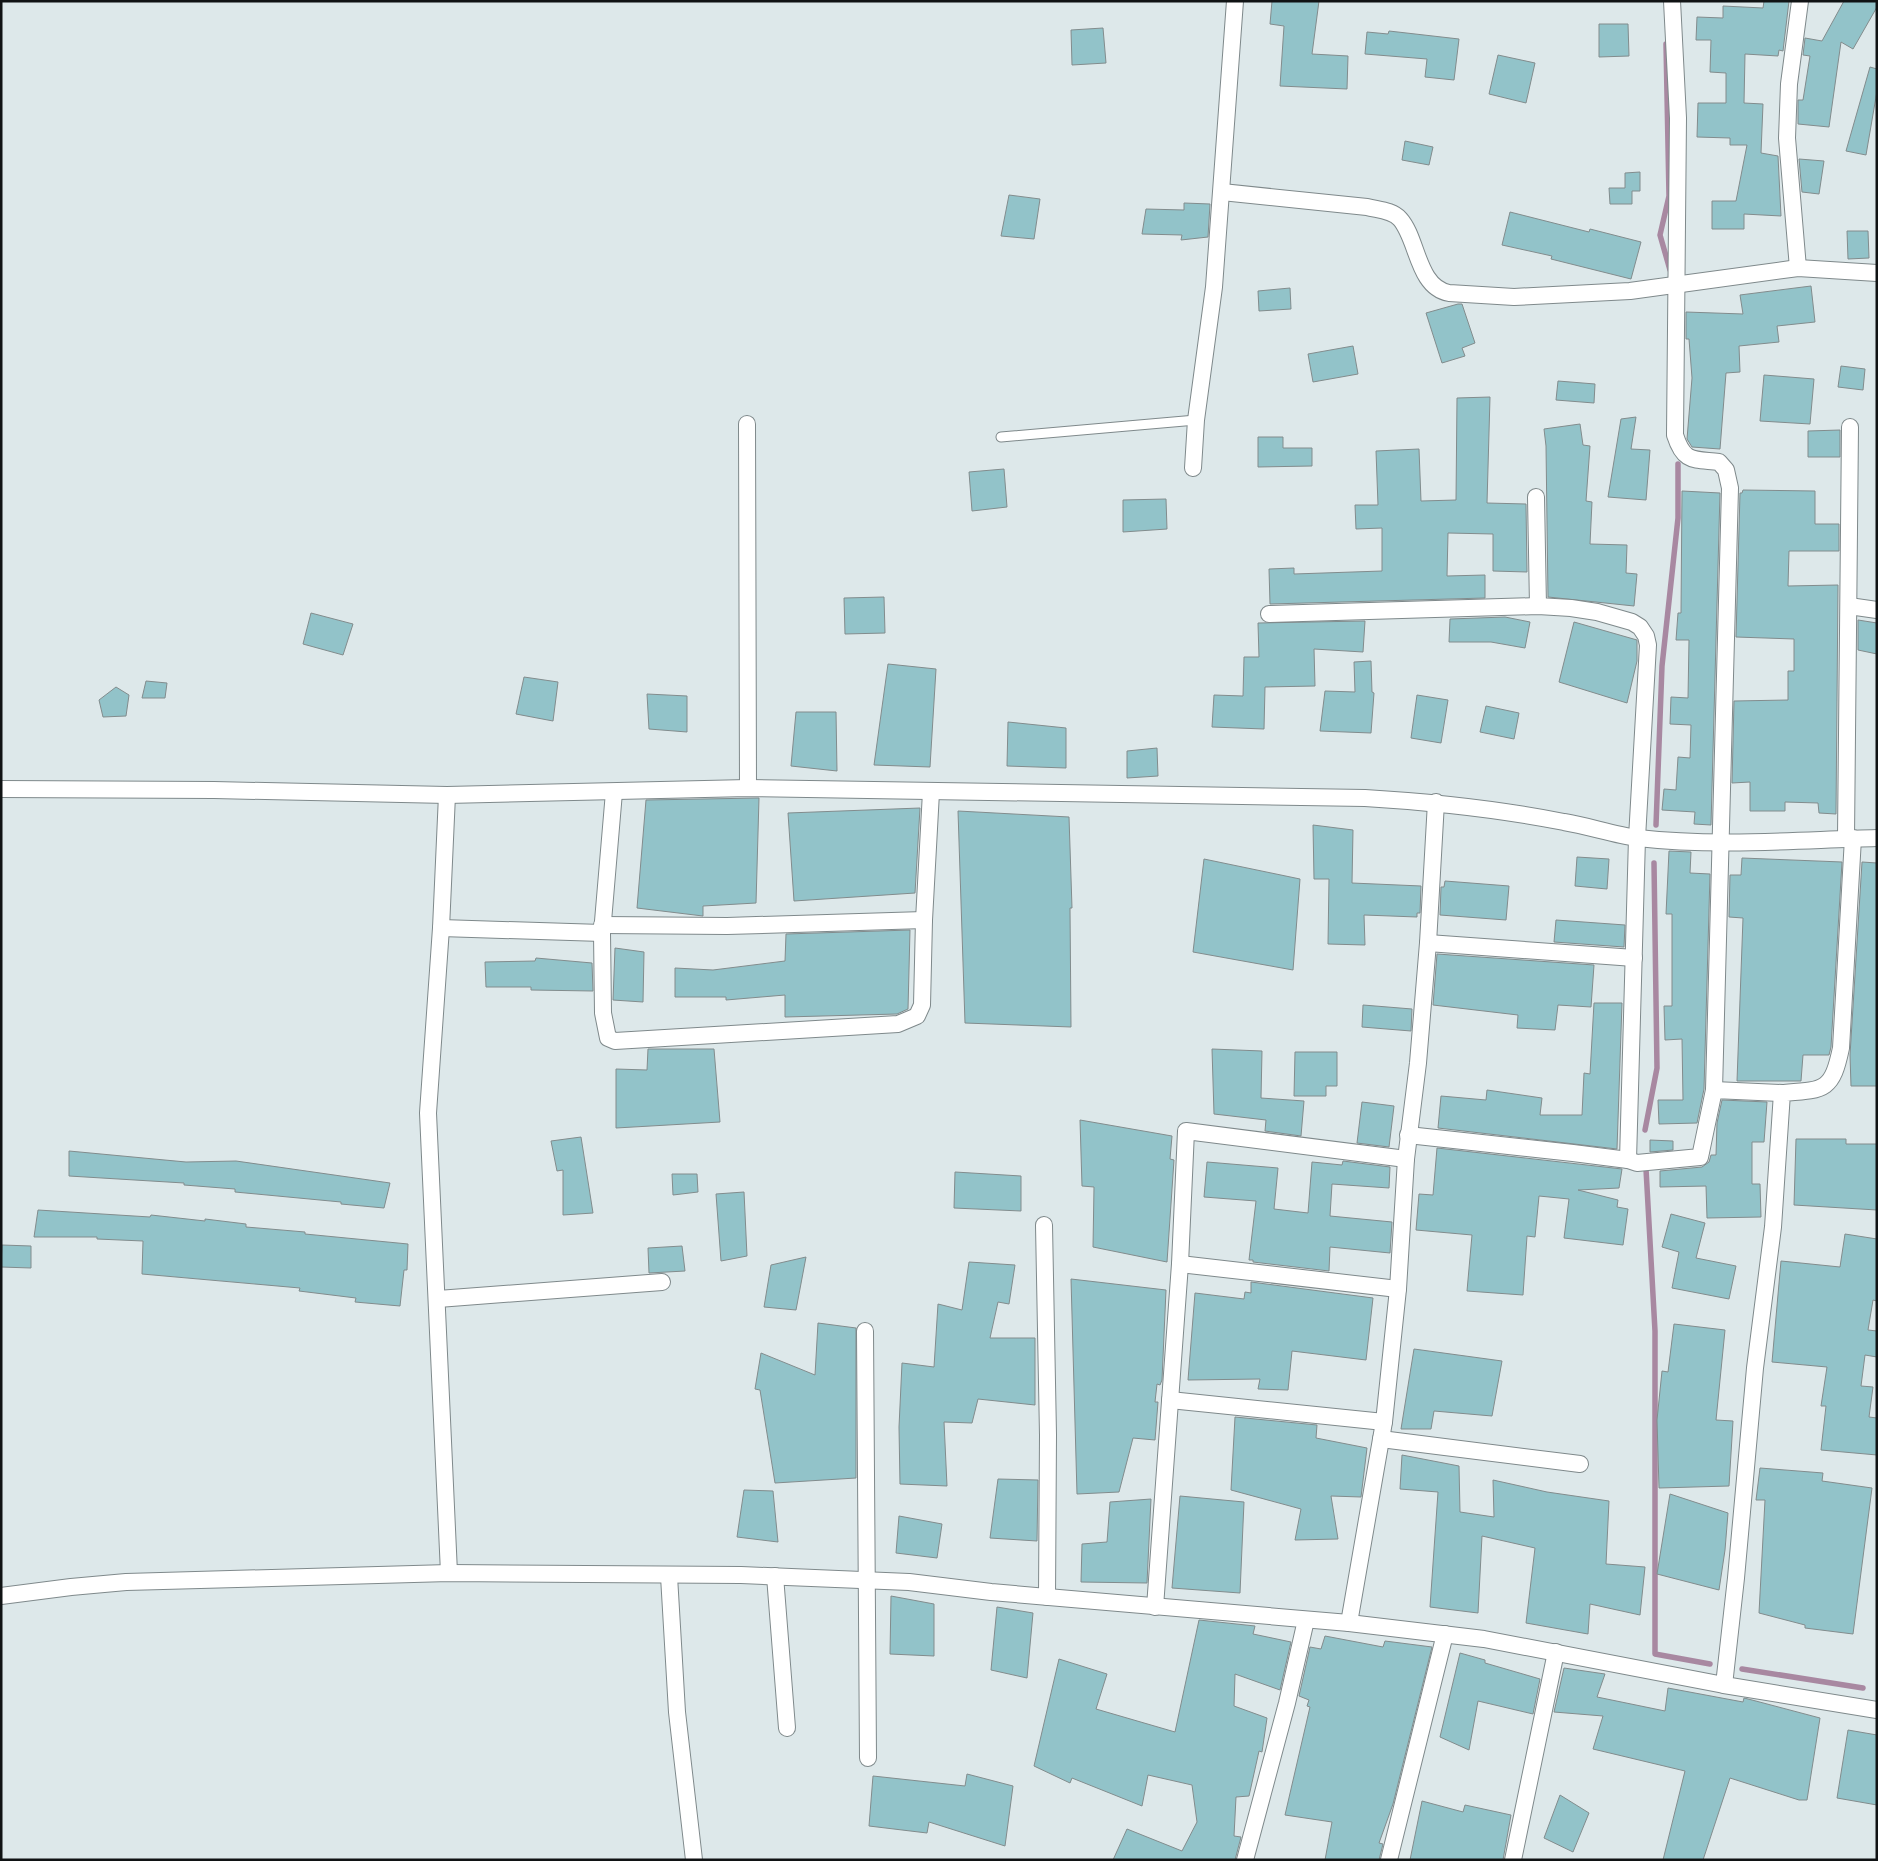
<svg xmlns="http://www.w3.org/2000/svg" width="1878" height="1861" viewBox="0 0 1878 1861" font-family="'Fira Sans',sans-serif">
	<rect width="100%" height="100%" fill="#dde8ea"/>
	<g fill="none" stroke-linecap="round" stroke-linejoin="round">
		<g stroke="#a888a1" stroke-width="5.5">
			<polyline points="1666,44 1669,196 1660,235 1670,270"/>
			<polyline points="1656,825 1662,666 1678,518 1678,464"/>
			<polyline points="1645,1130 1657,1068 1654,863"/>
			<polyline points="1646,1169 1655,1331 1655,1654 1710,1664"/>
			<polyline points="1742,1669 1863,1688"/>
		</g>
	</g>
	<g fill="#92c3c9" stroke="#828c8d">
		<polygon points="1272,1 1319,1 1312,54 1348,56 1347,89 1280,86 1284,26 1270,24"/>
		<polygon points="1764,1 1789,1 1783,51 1779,50 1778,56 1745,54 1744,103 1763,104 1761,153 1778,156 1781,216 1744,214 1744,229 1712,229 1712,201 1736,201 1747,145 1730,145 1730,138 1697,137 1698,103 1726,103 1726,73 1710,72 1711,40 1696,40 1697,17 1723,18 1723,6 1763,8"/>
		<polygon points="1844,1 1877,1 1877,7 1853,49 1841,42 1829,127 1798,124 1798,100 1803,100 1810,56 1803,55 1805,38 1822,41"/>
		<polygon points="1599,24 1628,24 1629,56 1599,57"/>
		<polygon points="1103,28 1106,63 1072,65 1071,30"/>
		<polygon points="1389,31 1459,39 1454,80 1425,77 1427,59 1365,54 1367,32 1388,34"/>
		<polygon points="1498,55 1535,63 1526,103 1489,94"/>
		<polygon points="1870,67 1877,69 1877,91 1866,155 1846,151"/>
		<polygon points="1405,141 1433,147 1429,165 1402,160"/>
		<polygon points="1799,159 1824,161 1819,194 1802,192"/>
		<polygon points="1640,172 1640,191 1632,191 1632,204 1610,204 1609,188 1625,188 1625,173"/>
		<polygon points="1009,195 1040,199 1034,239 1001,236"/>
		<polygon points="1184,203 1210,204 1208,237 1181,240 1182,235 1142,234 1146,209 1184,210"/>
		<polygon points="1510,212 1589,232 1590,229 1641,242 1631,279 1551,259 1552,256 1502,245"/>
		<polygon points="1847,231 1868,231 1869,258 1848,259"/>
		<polygon points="1811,286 1815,322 1777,326 1779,342 1739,346 1740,372 1726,373 1720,449 1692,447 1687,439 1692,378 1689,339 1686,339 1686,312 1743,314 1740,295"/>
		<polygon points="1290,288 1291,309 1259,311 1258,291"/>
		<polygon points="1458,304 1462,304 1475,343 1462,348 1465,356 1442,363 1426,313"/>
		<polygon points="1353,346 1358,374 1313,382 1308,354"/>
		<polygon points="1841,366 1865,369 1863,390 1838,387"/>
		<polygon points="1764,375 1814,379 1810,424 1760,421"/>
		<polygon points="1558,381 1595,384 1594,403 1556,400"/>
		<polygon points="1490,397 1487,503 1526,504 1527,572 1493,571 1493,534 1448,533 1447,576 1485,575 1485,598 1270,604 1269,569 1294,568 1294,574 1382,571 1382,528 1356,529 1355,505 1378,505 1376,451 1419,449 1421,501 1456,500 1457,398"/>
		<polygon points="1636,417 1631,449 1650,450 1646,500 1608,497 1621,419"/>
		<polygon points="1580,424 1583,445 1590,446 1586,501 1592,502 1590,544 1627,545 1626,573 1637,574 1634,606 1548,597 1546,446 1544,429"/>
		<polygon points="1840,430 1840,457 1808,457 1808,431"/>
		<polygon points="1258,437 1283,437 1283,448 1312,448 1312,466 1258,467"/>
		<polygon points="1004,469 1007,507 972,511 969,472"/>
		<polygon points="1743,490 1815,491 1815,524 1839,524 1839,551 1789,551 1788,586 1838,585 1836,814 1819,813 1818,803 1785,802 1785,811 1750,811 1750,782 1732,783 1734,701 1788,700 1788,671 1794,671 1794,639 1736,637 1740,493 1742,493"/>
		<polygon points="1682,491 1720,493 1711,825 1694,824 1695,812 1662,810 1664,789 1676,790 1678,757 1690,758 1691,725 1670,724 1671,697 1688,698 1689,640 1676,640 1678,613 1681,613"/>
		<polygon points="1166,499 1167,529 1123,532 1123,500"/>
		<polygon points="884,597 885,633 845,634 844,598"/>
		<polygon points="311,613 353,624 343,655 303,644"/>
		<polygon points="1505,617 1530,622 1525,648 1491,642 1449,642 1450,619"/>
		<polygon points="1858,620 1877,623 1877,654 1858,650"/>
		<polygon points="1365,621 1363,652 1314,649 1315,686 1265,687 1264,729 1212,727 1214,695 1243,696 1244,657 1259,657 1258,623"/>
		<polygon points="1574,622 1637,640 1637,661 1627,703 1559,682"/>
		<polygon points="1371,661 1372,692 1374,693 1371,733 1320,731 1325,691 1355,692 1354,662"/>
		<polygon points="888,664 936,669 930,767 874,765"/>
		<polygon points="524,677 558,682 553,721 516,714"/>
		<polygon points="146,681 167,683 165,698 142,698"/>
		<polygon points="116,687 129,695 126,716 103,717 99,700"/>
		<polygon points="647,694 687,696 687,732 649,729"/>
		<polygon points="1417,695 1448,700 1441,743 1411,738"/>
		<polygon points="1486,706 1519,713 1514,739 1480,732"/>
		<polygon points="796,712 836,712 837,771 791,766"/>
		<polygon points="1008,722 1066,728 1066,768 1007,766"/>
		<polygon points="1157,748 1158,776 1127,778 1127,751"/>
		<polygon points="759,798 756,903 703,906 703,916 637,908 646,800"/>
		<polygon points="920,808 915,893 794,901 788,813"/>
		<polygon points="958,811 1069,817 1072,908 1070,908 1071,1027 965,1023"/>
		<polygon points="1313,825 1353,830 1352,883 1421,886 1420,913 1417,913 1417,917 1364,915 1365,945 1328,944 1329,879 1314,879"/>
		<polygon points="1669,851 1691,852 1690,873 1710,874 1704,1089 1697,1123 1659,1124 1658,1100 1683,1100 1682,1039 1665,1040 1664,1006 1672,1006 1672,914 1666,914"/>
		<polygon points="1577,857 1609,859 1607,889 1575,886"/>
		<polygon points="1742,858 1842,862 1831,1047 1829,1055 1803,1055 1801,1081 1737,1081 1743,918 1729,917 1730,875 1741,875"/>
		<polygon points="1204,859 1300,879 1293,970 1193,952"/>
		<polygon points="1862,862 1877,863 1877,1086 1851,1086 1850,1055"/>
		<polygon points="1445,881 1509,886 1506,920 1440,915 1441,887 1444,887"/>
		<polygon points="1556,920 1625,925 1624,947 1554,942"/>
		<polygon points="910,930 908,1009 897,1014 785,1017 785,995 726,1000 726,997 675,997 675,968 713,970 785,961 786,934"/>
		<polygon points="615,948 644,952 643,1002 613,1000"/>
		<polygon points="1437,954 1594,965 1591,1007 1558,1005 1555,1030 1517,1028 1518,1015 1433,1005"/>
		<polygon points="536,958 592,963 593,991 531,990 531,987 486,987 485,962 535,961"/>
		<polygon points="1594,1003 1622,1003 1617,1149 1438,1128 1441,1096 1486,1100 1487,1090 1542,1098 1540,1115 1582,1115 1584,1073 1590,1074"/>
		<polygon points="1363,1005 1412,1009 1411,1031 1362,1027"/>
		<polygon points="648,1049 714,1049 720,1122 616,1128 616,1069 647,1070"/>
		<polygon points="1212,1049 1262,1051 1261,1098 1304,1101 1301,1136 1265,1131 1266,1120 1214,1114"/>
		<polygon points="1295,1052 1337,1052 1337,1086 1326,1086 1326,1096 1294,1096"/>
		<polygon points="1722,1100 1767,1102 1764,1142 1752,1142 1752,1184 1760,1184 1761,1217 1707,1218 1706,1186 1660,1187 1660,1171 1702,1167 1709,1162 1711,1155 1716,1155 1717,1123"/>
		<polygon points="1362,1102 1394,1106 1389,1147 1357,1143"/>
		<polygon points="1080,1120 1172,1136 1170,1159 1174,1160 1167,1262 1093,1247 1094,1187 1082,1186"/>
		<polygon points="581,1137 593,1213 563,1215 563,1170 557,1171 551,1141"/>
		<polygon points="1796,1139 1846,1139 1846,1144 1877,1144 1877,1210 1794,1205"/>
		<polygon points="1650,1140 1673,1141 1673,1150 1650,1152"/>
		<polygon points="1437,1148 1622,1169 1619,1188 1578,1190 1618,1200 1617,1207 1628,1209 1623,1245 1564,1238 1569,1199 1539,1196 1535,1237 1527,1236 1523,1295 1467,1291 1472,1235 1416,1230 1419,1194 1433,1195"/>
		<polygon points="69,1151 186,1162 236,1161 390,1183 384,1208 341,1204 341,1202 235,1192 235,1189 184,1185 184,1183 69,1176"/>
		<polygon points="1343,1161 1390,1167 1389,1188 1332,1184 1330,1216 1392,1222 1390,1253 1330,1247 1329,1271 1253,1262 1253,1260 1249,1260 1256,1201 1204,1197 1207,1162 1278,1168 1274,1209 1308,1213 1312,1162 1342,1165"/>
		<polygon points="955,1172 1021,1176 1021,1211 954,1208"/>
		<polygon points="672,1174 697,1174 698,1192 673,1195"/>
		<polygon points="744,1192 747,1256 721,1261 716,1194"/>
		<polygon points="38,1210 150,1217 151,1215 205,1221 205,1219 246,1224 246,1227 305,1232 305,1234 408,1244 407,1270 404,1270 400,1306 355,1302 356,1298 299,1291 300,1288 142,1274 143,1241 97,1239 97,1237 34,1237"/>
		<polygon points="1671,1214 1705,1223 1696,1258 1736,1266 1729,1299 1672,1288 1679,1252 1662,1247"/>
		<polygon points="1845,1234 1877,1239 1877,1301 1873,1300 1868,1330 1877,1331 1877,1357 1865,1355 1861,1386 1873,1387 1869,1417 1877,1418 1877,1455 1821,1450 1826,1406 1821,1406 1827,1367 1772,1362 1781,1261 1840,1267"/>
		<polygon points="2,1245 31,1246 31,1268 1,1267"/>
		<polygon points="682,1246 685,1271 649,1273 648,1248"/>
		<polygon points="806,1257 796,1310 764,1307 771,1265"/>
		<polygon points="969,1262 1015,1265 1009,1304 998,1302 990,1338 1035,1338 1035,1405 978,1399 972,1423 944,1422 947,1486 900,1484 899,1427 902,1363 934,1367 938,1304 962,1310"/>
		<polygon points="1071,1279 1166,1290 1162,1380 1160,1385 1157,1384 1155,1402 1158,1402 1155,1440 1133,1438 1119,1492 1077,1494"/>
		<polygon points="1251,1282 1373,1298 1366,1360 1292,1351 1288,1390 1258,1389 1260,1379 1188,1380 1195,1293 1244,1299 1245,1292 1251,1293"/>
		<polygon points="818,1323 856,1328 856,1478 775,1483 760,1390 755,1389 761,1353 815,1375"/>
		<polygon points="1674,1324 1725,1330 1716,1420 1733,1421 1729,1486 1659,1488 1657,1420 1662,1371 1668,1372"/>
		<polygon points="1414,1349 1502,1361 1492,1416 1434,1411 1431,1429 1401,1429"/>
		<polygon points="1235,1417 1317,1425 1316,1438 1367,1448 1361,1497 1331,1496 1338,1539 1295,1540 1301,1509 1231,1490"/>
		<polygon points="1402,1455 1459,1466 1460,1512 1494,1517 1493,1480 1547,1492 1609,1501 1606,1564 1645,1567 1640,1615 1590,1604 1588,1634 1526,1623 1535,1548 1482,1536 1478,1613 1430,1607 1438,1492 1400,1489"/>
		<polygon points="1760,1468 1823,1473 1822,1481 1872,1488 1853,1634 1805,1628 1805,1625 1759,1613 1765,1500 1756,1500"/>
		<polygon points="998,1479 1038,1480 1037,1541 990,1538"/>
		<polygon points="744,1490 773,1491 778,1542 737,1537"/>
		<polygon points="1670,1494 1728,1513 1725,1550 1719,1590 1657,1574"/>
		<polygon points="1180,1496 1244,1502 1240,1593 1172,1588"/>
		<polygon points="1151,1499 1147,1583 1081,1582 1082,1544 1107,1542 1110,1502"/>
		<polygon points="899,1516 942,1524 937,1558 896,1553"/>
		<polygon points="891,1596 934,1604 934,1656 890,1654"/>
		<polygon points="997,1607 1033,1613 1027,1678 991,1670"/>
		<polygon points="1199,1620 1255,1626 1253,1634 1291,1642 1280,1690 1235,1674 1234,1706 1267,1718 1262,1752 1259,1751 1249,1796 1236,1797 1234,1836 1241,1837 1235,1860 1113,1860 1127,1829 1182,1851 1197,1822 1192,1785 1148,1775 1142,1806 1072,1778 1070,1783 1034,1766 1059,1659 1107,1674 1096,1709 1175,1732"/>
		<polygon points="1325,1636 1383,1647 1385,1641 1432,1647 1393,1804 1379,1843 1383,1844 1379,1860 1325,1860 1332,1822 1285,1815 1310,1707 1307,1706 1309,1700 1299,1696 1310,1647 1321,1649"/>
		<polygon points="1460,1653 1485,1660 1485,1663 1540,1679 1533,1714 1478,1701 1469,1750 1440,1737"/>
		<polygon points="1564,1668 1605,1674 1597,1697 1665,1711 1668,1688 1743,1702 1744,1698 1752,1700 1820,1718 1807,1800 1799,1800 1730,1778 1703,1860 1663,1860 1685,1771 1593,1749 1603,1716 1554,1712"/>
		<polygon points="1848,1730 1877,1735 1877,1805 1837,1798"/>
		<polygon points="967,1774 1013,1786 1005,1846 929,1822 927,1833 869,1826 873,1776 965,1786"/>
		<polygon points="1560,1795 1589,1813 1573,1852 1544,1838"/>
		<polygon points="1422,1801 1463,1812 1465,1805 1511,1815 1503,1860 1410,1860"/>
	</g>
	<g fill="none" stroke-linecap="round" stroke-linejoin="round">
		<g stroke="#7f898b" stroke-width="11">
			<polyline id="lane" points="1001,437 1196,420"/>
		</g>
		<g stroke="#7f898b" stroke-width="18">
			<g id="street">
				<path d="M1672 1 1678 118 1675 435C1684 463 1693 459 1719 462L1726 470 1730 488 1714 1090"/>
				<path d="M1222 192 1367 207C1378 210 1392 210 1400 219 1418 239 1417 287 1449 293L1514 297 1630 291 1798 268 1877 273"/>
				<polyline points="1798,268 1787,138 1789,84 1800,1"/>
				<polyline points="747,424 748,788"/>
				<polyline points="1193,468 1196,420 1214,287 1235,1"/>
				<polyline points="1536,497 1538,606"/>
				<polyline points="1849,606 1877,610"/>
				<polyline points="1269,614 1538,606 1571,608 1597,612 1632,622 1640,627 1646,636 1648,645 1637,838 1628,1160"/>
				<path d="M1 789 214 790 447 795 748 788 1365 798C1432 802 1498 809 1564 822 1589 826 1614 835 1638 838 1717 847 1798 840 1877 838"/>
				<polyline points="614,792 602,933 603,1013 608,1038 615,1041 898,1024 917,1016 922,1005 924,920 931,792"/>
				<polyline points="447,795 441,928 428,1113 449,1573"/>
				<polyline points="1846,837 1850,427"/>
				<polyline points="602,925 727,926 924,920"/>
				<polyline points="441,928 602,933"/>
				<polyline points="1428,943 1634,958"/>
				<polyline points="1408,1135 1573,1153 1628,1160 1637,1163 1700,1157 1714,1090 1782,1093"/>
				<polyline points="1044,1225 1048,1435 1047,1597"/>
				<polyline points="1180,1264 1398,1289"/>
				<polyline points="438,1299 662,1282"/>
				<polyline points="865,1331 868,1758"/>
				<polyline points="1170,1400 1384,1422"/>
				<polyline points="1381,1439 1580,1464"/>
				<polyline points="669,1576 677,1712 694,1860"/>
				<polyline points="775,1576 787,1728"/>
				<polyline points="1,1596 71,1587 126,1582 449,1573 741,1575 909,1582 991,1592 1349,1623 1484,1639 1724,1685 1877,1710"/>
				<polyline points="1155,1607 1180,1264 1186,1131 1406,1159"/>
				<polyline points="1349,1623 1384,1422 1398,1289 1406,1159 1418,1063 1428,943 1436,802"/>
				<path d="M1724 1685 1736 1578 1755 1368 1773 1227 1782 1093C1825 1090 1832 1091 1841 1048L1853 838"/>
				<polyline points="1245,1860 1287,1703 1306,1620"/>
				<polyline points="1389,1860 1445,1634"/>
				<polyline points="1513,1860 1556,1652"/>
			</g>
		</g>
		<use href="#lane" stroke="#fff" stroke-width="9"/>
		<use href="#street" stroke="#fff" stroke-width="16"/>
	</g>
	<rect width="1878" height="1861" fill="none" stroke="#101314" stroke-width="5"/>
</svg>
